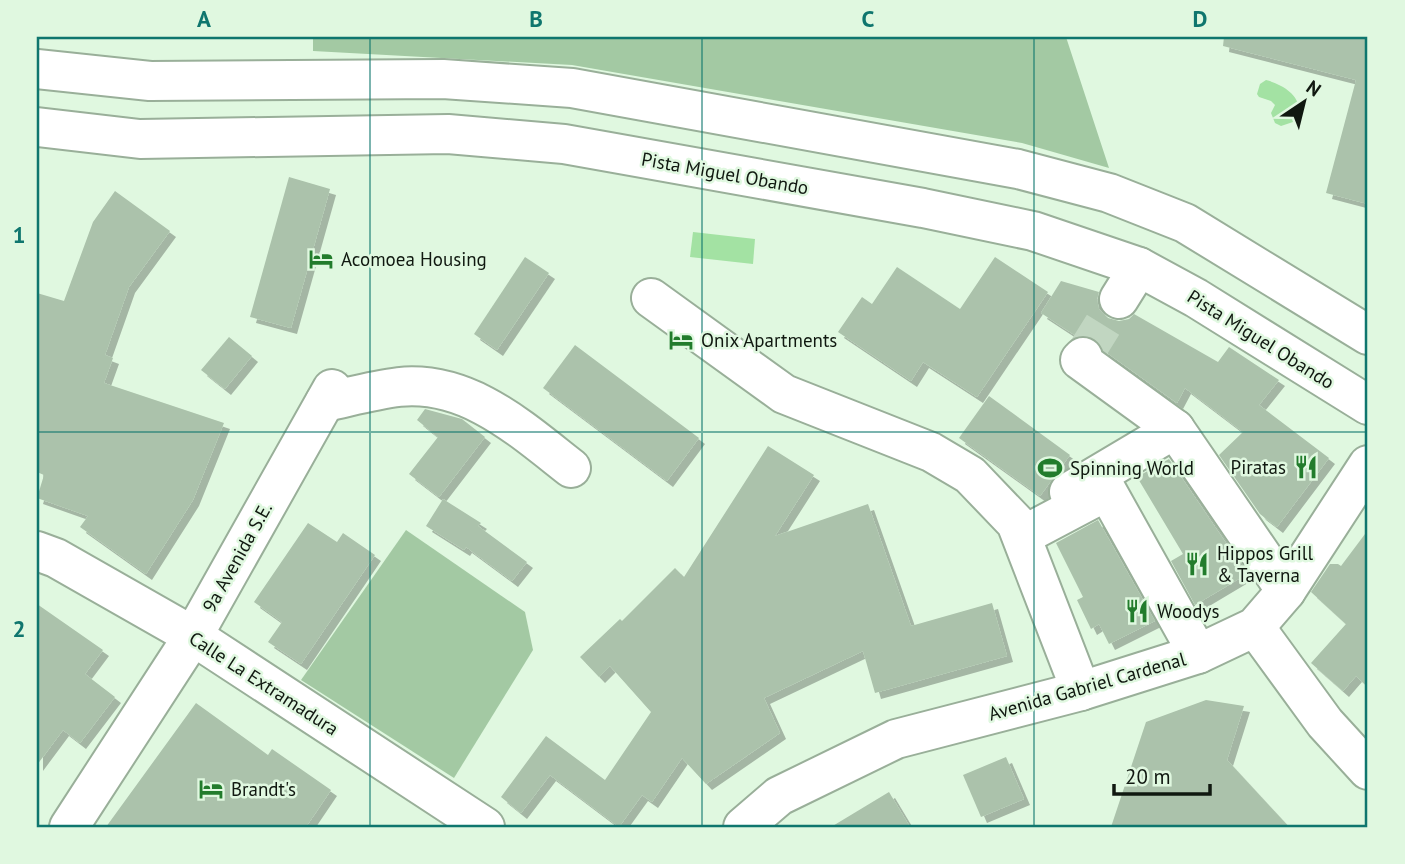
<svg xmlns="http://www.w3.org/2000/svg" width="1405" height="864" viewBox="0 0 1405 864" font-family="'PT Sans',sans-serif">
	<defs>
		<filter id="shadow"><feDropShadow dx="6" dy="6" stdDeviation="0" flood-color="#0004"/></filter>
	</defs>
	<rect width="100%" height="100%" fill="#e0f8e0"/>
	<g fill="#a3c9a3">
		<polygon points="313,37 1066,37 1109,168 1022,143 572,65 313,51"/>
		<polygon points="406,530 525,612 533,650 454,778 301,680"/>
	</g>
	<g fill="#a3e2a3">
		<path d="M1266 80C1285 85 1307 99 1296 121L1281 126 1275 123 1271 113 1275 105 1271 101 1259 97 1257 94 1260 84Z"/>
		<polygon points="693,232 755,239 753,264 690,257"/>
	</g>
	<g fill="#abc2ab" filter="url(#shadow)">
		<polygon points="1224,37 1368,37 1368,204 1326,193 1356,80 1223,46"/>
		<polygon points="289,177 330,189 291,328 250,317"/>
		<polygon points="115,191 170,231 129,287 105,355 113,358 104,383 224,423 193,500 146,574 80,527 88,516 37,498 44,475 37,472 37,293 64,301 93,222"/>
		<polygon points="525,257 549,273 497,350 474,334"/>
		<polygon points="995,257 1048,292 977,397 923,362 911,381 838,332 862,297 872,304 897,267 960,309"/>
		<polygon points="1061,281 1099,292 1097,299 1099,309 1108,318 1119,321 1129,319 1134,314 1218,362 1229,347 1279,380 1259,405 1329,458 1277,527 1260,514 1219,455 1243,432 1185,388 1177,403 1103,350 1098,341 1088,336 1076,336 1041,313"/>
		<polygon points="229,337 252,356 225,389 201,370"/>
		<polygon points="575,345 699,438 667,481 543,388"/>
		<polygon points="989,396 1070,455 1040,496 959,438"/>
		<polygon points="425,409 462,419 485,437 439,497 409,474 438,437 417,420"/>
		<polygon points="768,446 814,475 775,536 868,504 911,626 992,603 1007,656 875,693 863,651 764,698 780,733 706,784 682,758 652,802 642,795 619,827 550,775 521,813 501,797 546,736 605,780 651,712 610,666 599,677 580,657 620,619 622,621 675,568 684,577"/>
		<polygon points="1169,459 1247,574 1195,605 1171,561 1183,554 1137,477"/>
		<polygon points="443,499 481,523 478,526 527,562 512,581 466,547 464,550 426,526"/>
		<polygon points="1098,520 1155,621 1109,644 1099,624 1091,629 1077,600 1083,597 1056,543"/>
		<polygon points="308,523 337,542 343,533 375,555 301,664 268,642 282,622 254,602"/>
		<polygon points="1368,530 1368,687 1356,676 1343,691 1311,663 1346,624 1311,592 1330,564 1338,564 1341,566"/>
		<polygon points="37,604 103,650 85,674 115,697 80,743 63,730 37,765"/>
		<polygon points="1206,700 1244,706 1227,760 1289,827 1111,827 1146,722"/>
		<polygon points="196,703 268,755 272,749 331,790 306,827 106,827"/>
		<polygon points="1006,757 1024,799 981,817 963,775"/>
		<polygon points="889,792 910,827 831,827"/>
	</g>
	<g fill="none" stroke-linecap="round" stroke-linejoin="round">
		<polyline stroke="#c1d6c1" stroke-width="38" stroke-dasharray="38 19" stroke-linecap="butt" points="1083,357 1119,299"/>
		<g stroke="#99af99" stroke-width="42">
			<g id="minor">
				<polyline points="651,298 784,394 931,452 970,475 1016,523 1081,691"/>
				<polyline points="1119,299 1139,267"/>
				<polyline points="1083,357 1080,360 1175,429 1286,591"/>
				<path d="M325 402C349 397 374 390 399 387 468 380 521 429 571 468"/>
				<polyline points="1069,492 1175,429"/>
				<polyline points="1022,536 1107,491 1198,654"/>
				<polyline points="37,551 56,558 193,636 485,827"/>
				<polyline points="1255,627 1325,723 1368,770"/>
				<polyline points="69,827 193,636 332,389"/>
				<polyline points="743,827 779,796 896,739 1081,691 1198,654 1255,627 1286,591 1368,465"/>
			</g>
		</g>
		<g stroke="#99af99" stroke-width="42">
			<g id="major">
				<polyline points="37,69 150,81 443,79 572,88 1018,169 1109,193 1185,223 1368,335"/>
				<polyline points="37,127 140,139 448,134 564,144 923,208 1033,231 1139,267 1196,298 1368,405"/>
			</g>
		</g>
		<use href="#minor" stroke="#fff" stroke-width="38"/>
		<use href="#major" stroke="#fff" stroke-width="38"/>
	</g>
	<path fill="none" stroke="#0f766e" stroke-width="2" stroke-opacity="0.55" d="M370 37V827M702 37V827M1034 37V827M37 432H1368"/>
	<defs>
		<g id="hotel-bare" transform="scale(1.89)"><path d="M-6-4.5h1.5V1H6V5H4.5V3h-9V5H-6ZM-4 0a1.8 1.8 0 1 1 3.6 0ZM.5 0V-2.5h3Q6-2.5 6 0Z" fill="#227c2c" stroke="#e0f8e0" stroke-width="2.5" paint-order="stroke"/></g>
		<g id="restaurant-bare" transform="scale(1.89)"><path d="M-5-6h1v4h1v-4h1v4h1v-4h1v5L-1.5 .5V6h-2V.5L-5-1ZM5-6V6H3V1.5H1.5Q1.5-4 5-6Z" fill="#227c2c" stroke="#e0f8e0" stroke-width="2.5" paint-order="stroke"/></g>
		<g id="stadium-bare" transform="scale(1.89)"><path d="M0-5a6.5 5 0 1 0 0 10a6.5 5 0 1 0 0-10ZM-3.5-1.8h7v3.6h-7Z" fill="#227c2c" stroke="#e0f8e0" stroke-width="2.5" paint-order="stroke"/></g>
	</defs>
	<g fill-rule="evenodd">
		<use href="#hotel-bare" x="321" y="259"/>
		<use href="#hotel-bare" x="681" y="340"/>
		<use href="#restaurant-bare" x="1306" y="467"/>
		<use href="#stadium-bare" x="1050" y="468"/>
		<use href="#restaurant-bare" x="1197" y="564"/>
		<use href="#restaurant-bare" x="1137" y="611"/>
		<use href="#hotel-bare" x="211" y="789"/>
	</g>
	<g text-anchor="middle" dominant-baseline="central" stroke-width="5" stroke-linejoin="round" paint-order="stroke">
		<g font-size="19" fill="#101810" stroke="#e0f8e0">
			<text transform="translate(725 173) rotate(10)">Pista Miguel Obando</text>
			<text transform="translate(1261 339) rotate(32)">Pista Miguel Obando</text>
			<text transform="translate(237 557) rotate(-61)">9a Avenida S.E.</text>
			<text transform="translate(264 683) rotate(33)">Calle La Extramadura</text>
			<text transform="translate(1087 686) rotate(-16)">Avenida Gabriel Cardenal</text>
		</g>
		<g font-size="19" fill="#101810" stroke="#e0f8e0" text-anchor="start">
			<text x="341" y="259">Acomoea Housing</text>
			<text x="701" y="340">Onix Apartments</text>
			<text x="1286" y="467" text-anchor="end">Piratas</text>
			<text x="1070" y="468">Spinning World</text>
			<text x="1217" y="553">Hippos Grill<tspan x="1217" dy="22">&amp; Taverna</tspan></text>
			<text x="1157" y="611">Woodys</text>
			<text x="231" y="789">Brandt's</text>
		</g>
	</g>
	<rect width="1405" height="864" fill="none" stroke="#e0f8e0" stroke-width="77"/>
	<g transform="translate(1304 102) rotate(35)" stroke="#e0f8e0" stroke-width="5" paint-order="stroke">
	<path d="M0-5L12 26L0 18L-12 26Z" fill="#101810"/>
	<text y="-10" font-size="19" font-weight="bold" text-anchor="middle" fill="#101810">N</text>
	</g>
	<path d="M1114 784v10h96v-10" fill="none" stroke="#101810" stroke-width="3.5"/>
	<text x="1125" y="784" font-size="21" fill="#101810" stroke="#e0f8e0" stroke-width="5" paint-order="stroke">20 m</text>
	<rect x="38" y="38" width="1328" height="788" fill="none" stroke="#0f766e" stroke-width="2.5"/>
	<g font-size="23" text-anchor="middle" font-weight="bold" fill="#0f766e">
		<text x="204" y="27">A</text>
		<text x="536" y="27">B</text>
		<text x="868" y="27">C</text>
		<text x="1200" y="27">D</text>
		<text x="19" y="243">1</text>
		<text x="19" y="637">2</text>
	</g>
</svg>
